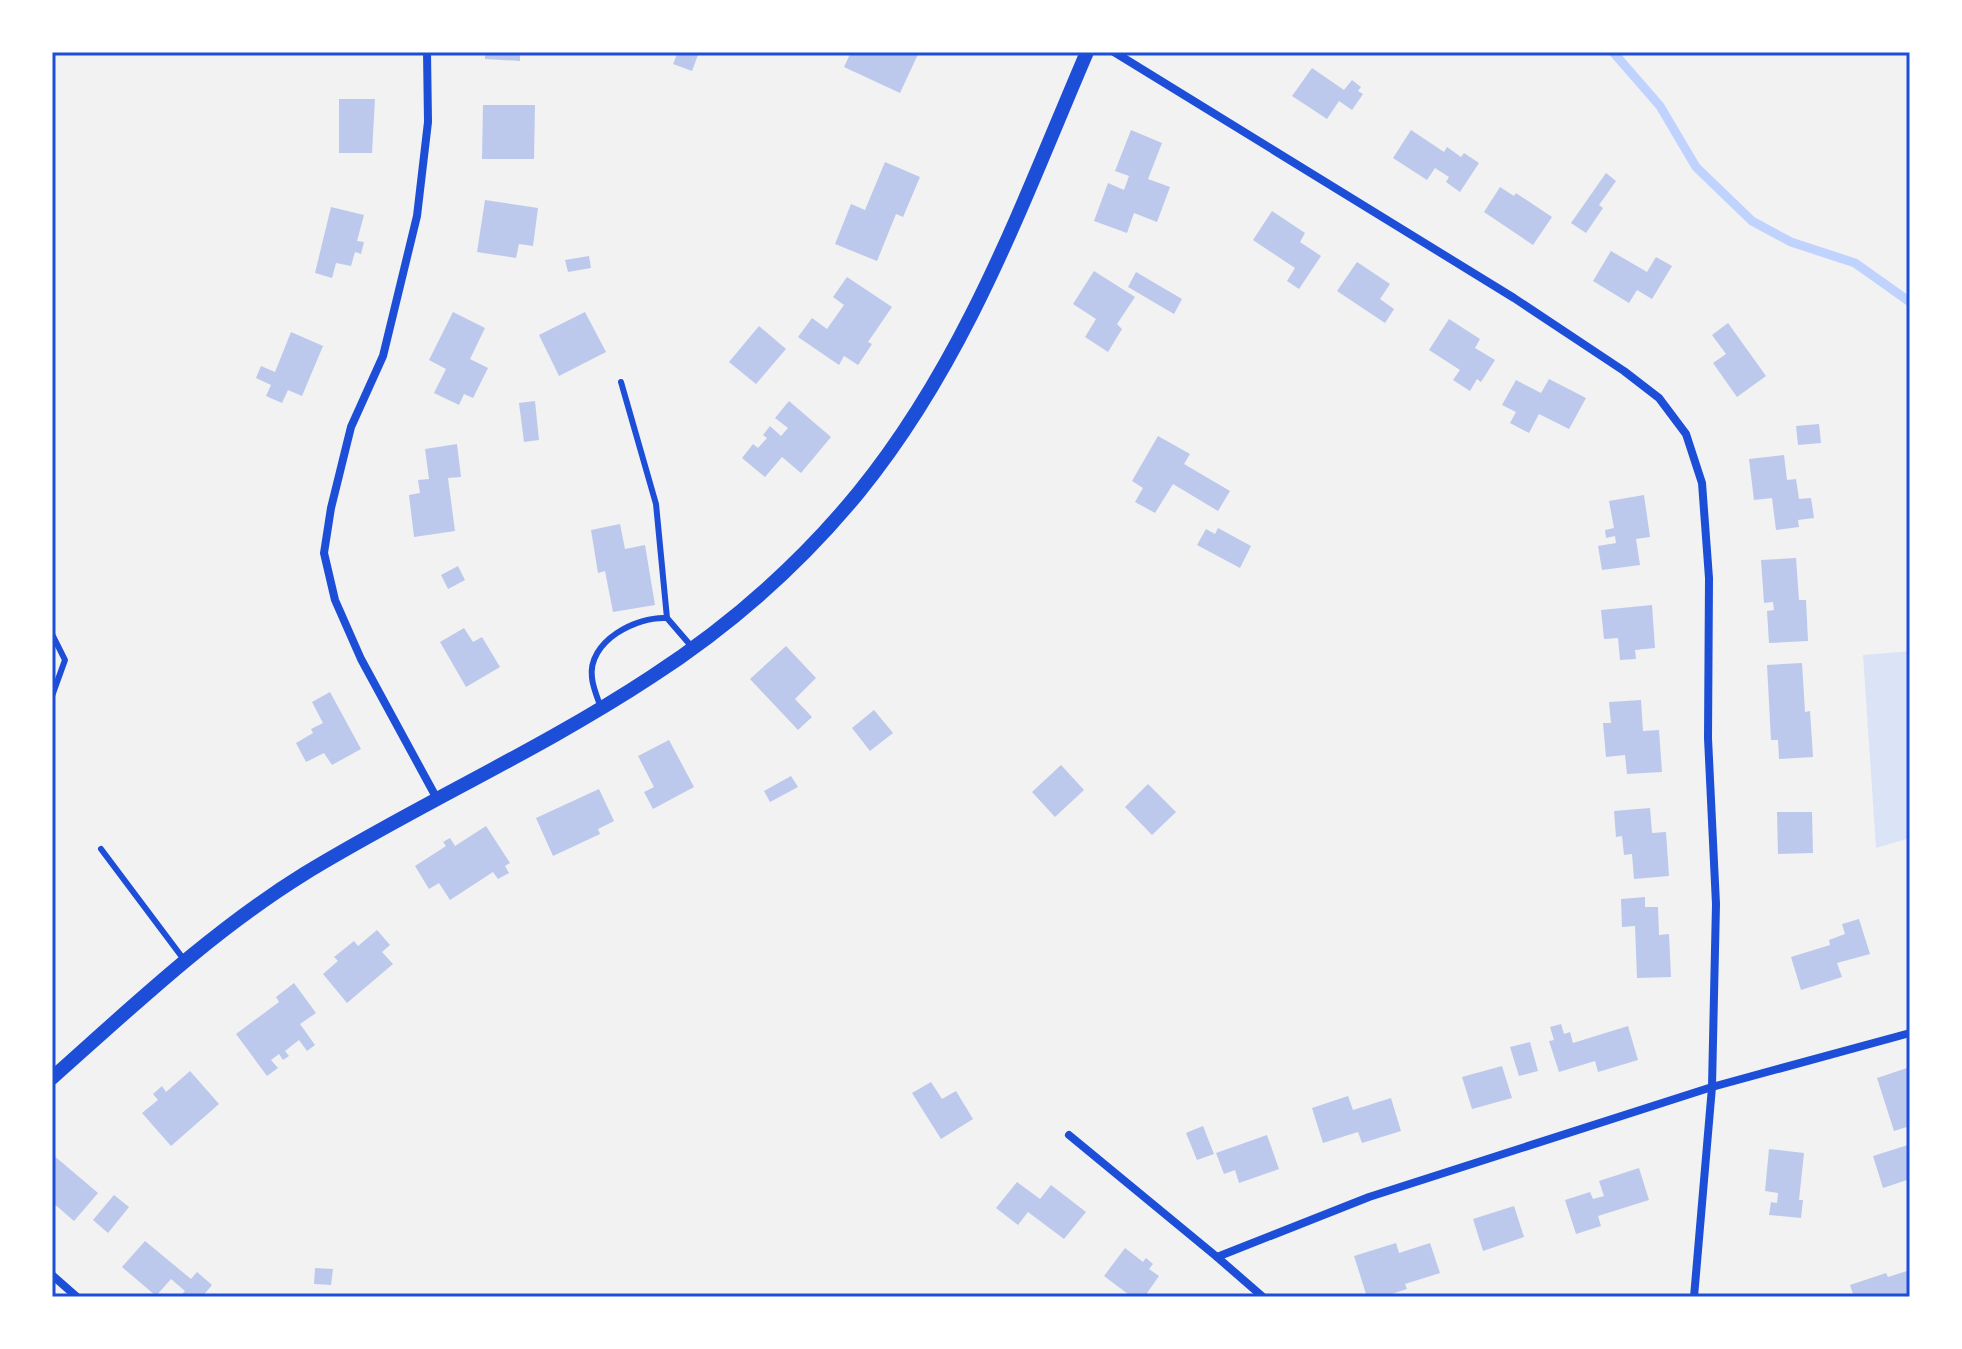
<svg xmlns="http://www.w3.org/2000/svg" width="1962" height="1349" viewBox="0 0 1962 1349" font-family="'PT Sans Narrow',sans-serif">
	<rect width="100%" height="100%" fill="#f2f2f2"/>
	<polygon fill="#dbe4f7" points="1910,651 1910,838 1876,848 1863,655"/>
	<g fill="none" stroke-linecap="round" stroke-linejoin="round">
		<polyline stroke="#bfd3fe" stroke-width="9" points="1613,52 1660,106 1696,167 1752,221 1791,242 1855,263 1910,302"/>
	</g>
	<g fill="#bdc9ec">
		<polygon points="485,52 520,52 520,61 485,59"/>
		<polygon points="678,52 699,52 692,71 673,64"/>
		<polygon points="851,52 919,52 900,93 844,67"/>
		<polygon points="1312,68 1344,90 1352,80 1361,87 1358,91 1363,94 1352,110 1339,101 1327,119 1292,96"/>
		<polygon points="339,99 375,99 372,153 339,153"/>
		<polygon points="483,105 535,105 534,159 482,159"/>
		<polygon points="1131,130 1162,143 1148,179 1170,187 1157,222 1134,213 1127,233 1094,221 1108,183 1124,190 1129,176 1115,171"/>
		<polygon points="1411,130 1444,152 1447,147 1461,157 1464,153 1479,163 1460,192 1446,182 1449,177 1435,168 1427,180 1393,158"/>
		<polygon points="885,162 920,177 903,217 896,214 877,261 835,244 851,204 865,210"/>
		<polygon points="1606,173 1616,181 1599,205 1603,208 1586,233 1571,223"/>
		<polygon points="1500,187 1514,196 1516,193 1552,217 1533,245 1484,212"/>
		<polygon points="485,200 538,208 533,246 519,244 516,258 477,252"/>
		<polygon points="331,207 364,215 357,241 364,242 361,254 355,252 351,266 336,263 332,278 315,273"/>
		<polygon points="1272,211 1305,233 1300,242 1321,256 1299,289 1287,281 1295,268 1253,240"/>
		<polygon points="1611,251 1647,272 1656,257 1672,266 1652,299 1637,290 1629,303 1593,281"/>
		<polygon points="589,256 591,268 568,272 565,260"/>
		<polygon points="1357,262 1390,284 1380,299 1394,309 1385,323 1337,291"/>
		<polygon points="1094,271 1135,297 1117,324 1122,329 1108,352 1085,337 1096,319 1073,304"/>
		<polygon points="1136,272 1182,299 1174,314 1128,287"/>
		<polygon points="847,277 892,307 868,342 872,344 858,365 844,356 839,365 798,337 812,318 827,329 844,305 833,297"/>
		<polygon points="453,312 485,328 470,359 488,368 473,398 464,394 459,405 434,393 446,369 429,360"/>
		<polygon points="585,312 606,352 559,376 539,335"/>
		<polygon points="1449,319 1480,339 1475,348 1495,360 1481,382 1477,379 1470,391 1453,380 1460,370 1429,350"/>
		<polygon points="1728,323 1766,376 1737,397 1713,363 1726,354 1712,335"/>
		<polygon points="759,326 786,349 756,384 729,362"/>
		<polygon points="291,332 323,346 302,396 288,390 282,403 266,396 271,385 256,378 261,366 275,372"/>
		<polygon points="1549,379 1586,398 1569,429 1539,414 1529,433 1510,423 1516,412 1502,405 1516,380 1541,393"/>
		<polygon points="535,401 539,440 524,442 519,403"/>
		<polygon points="789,401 831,437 801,473 782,457 765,477 742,458 753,444 758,448 767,438 763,435 770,426 781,436 788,428 775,418"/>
		<polygon points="1819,424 1821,443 1798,445 1796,426"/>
		<polygon points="1158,436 1190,454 1184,464 1230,491 1218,511 1173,484 1155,513 1135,502 1143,488 1132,481"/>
		<polygon points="457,444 461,477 448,478 455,531 414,537 409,495 420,493 418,480 429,479 425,449"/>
		<polygon points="1784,455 1787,480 1796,479 1799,499 1811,498 1814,518 1798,520 1799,527 1776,530 1772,498 1754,500 1749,459"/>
		<polygon points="1644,495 1650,537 1636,539 1640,565 1602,570 1598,546 1616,543 1615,536 1606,538 1605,530 1614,528 1609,501"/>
		<polygon points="620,524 625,549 645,545 655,605 613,612 605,571 598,573 591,530"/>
		<polygon points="1218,528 1251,546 1240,568 1197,545 1206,529 1215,534"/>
		<polygon points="1796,558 1799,600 1806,600 1808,641 1769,643 1767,611 1774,610 1773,602 1764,603 1761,560"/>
		<polygon points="458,566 465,580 448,589 441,575"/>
		<polygon points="1652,605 1655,648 1635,650 1636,659 1620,660 1618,638 1604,639 1601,610"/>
		<polygon points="464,628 473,642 482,637 500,667 466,687 440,642"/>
		<polygon points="786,646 816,678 795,699 812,717 798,730 750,679"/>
		<polygon points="1802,663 1805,712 1810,711 1813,757 1779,759 1778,740 1771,740 1767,665"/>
		<polygon points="330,692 361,749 332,765 324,753 306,762 296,743 313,733 311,729 323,723 312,702"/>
		<polygon points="1641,700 1643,731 1659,730 1662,772 1627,774 1625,755 1606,757 1603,723 1611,723 1609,702"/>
		<polygon points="874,710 893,733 870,751 852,728"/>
		<polygon points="669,740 694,787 653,809 644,792 654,787 638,756"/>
		<polygon points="1061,765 1084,790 1055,817 1032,792"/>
		<polygon points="791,776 798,787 770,802 764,791"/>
		<polygon points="1148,784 1176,812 1152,835 1125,807"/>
		<polygon points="599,789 614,821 598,829 600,834 553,856 536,818"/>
		<polygon points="1650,808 1652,833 1666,832 1669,876 1634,879 1632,854 1624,855 1622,836 1616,837 1614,811"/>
		<polygon points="1777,812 1812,812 1813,853 1778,854"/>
		<polygon points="486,826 510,863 505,866 509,873 498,879 493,872 450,900 439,883 429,889 415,866 446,846 443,842 450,838 455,846"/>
		<polygon points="1645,897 1645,907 1658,907 1659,935 1669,934 1671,977 1637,978 1635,926 1622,927 1621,899"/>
		<polygon points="1859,919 1870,954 1837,963 1842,977 1801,990 1791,957 1830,945 1829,940 1845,934 1842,924"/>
		<polygon points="377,930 390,945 382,952 393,964 347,1003 323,974 338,961 334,957 354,941 358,946"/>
		<polygon points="294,983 316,1013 300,1024 315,1045 307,1051 299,1040 285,1051 289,1056 283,1060 279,1054 271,1060 278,1068 267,1076 236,1034 279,1002 276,997"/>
		<polygon points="1561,1024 1564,1034 1570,1032 1573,1043 1628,1026 1638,1060 1598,1072 1595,1061 1559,1072 1549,1041 1554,1040 1550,1027"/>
		<polygon points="1530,1042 1538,1071 1519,1076 1510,1047"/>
		<polygon points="1502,1066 1512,1098 1472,1109 1462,1077"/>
		<polygon points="1910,1067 1910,1126 1894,1131 1877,1078"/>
		<polygon points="190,1071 219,1104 171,1146 142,1113 158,1100 153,1094 162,1086 166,1092"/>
		<polygon points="931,1082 942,1099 956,1091 973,1119 941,1139 912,1093"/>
		<polygon points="1348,1096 1353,1110 1391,1098 1401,1131 1362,1143 1358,1132 1323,1143 1312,1108"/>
		<polygon points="1203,1126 1214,1154 1197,1160 1186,1133"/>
		<polygon points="1267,1135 1279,1169 1239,1183 1235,1170 1224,1174 1216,1153"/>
		<polygon points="1908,1145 1910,1179 1883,1188 1873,1156"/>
		<polygon points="1769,1149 1804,1153 1799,1200 1803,1200 1801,1218 1769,1215 1771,1202 1777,1203 1778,1193 1765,1191"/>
		<polygon points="52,1154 98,1193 74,1221 52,1202"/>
		<polygon points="1639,1168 1649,1200 1598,1216 1601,1226 1576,1234 1565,1200 1590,1192 1593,1199 1604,1196 1599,1181"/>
		<polygon points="1017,1182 1040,1199 1051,1185 1086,1212 1064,1239 1028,1212 1018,1225 996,1208"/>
		<polygon points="114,1195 129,1207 108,1233 93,1220"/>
		<polygon points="1514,1206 1524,1237 1483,1251 1473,1219"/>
		<polygon points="145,1241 191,1279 197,1272 212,1285 202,1297 179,1297 185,1291 171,1279 156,1296 122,1267"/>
		<polygon points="1396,1243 1399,1253 1430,1243 1440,1273 1405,1284 1407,1289 1382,1297 1367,1297 1354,1256"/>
		<polygon points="1125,1248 1143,1262 1146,1258 1153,1264 1149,1269 1159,1276 1147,1293 1151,1297 1132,1297 1104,1276"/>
		<polygon points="315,1268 333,1269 331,1285 314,1284"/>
		<polygon points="1910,1270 1910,1297 1854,1297 1850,1285 1886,1273 1888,1277"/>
	</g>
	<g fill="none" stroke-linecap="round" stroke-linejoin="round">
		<g stroke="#1d4ed8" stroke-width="6">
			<polyline points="621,382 656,504 667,618"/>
			<polyline points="52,634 65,660 52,696"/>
			<path d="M601 708C598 699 593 688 592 678 587 641 637 616 667 618L692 647"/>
			<polyline points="101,849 185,961"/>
		</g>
		<g stroke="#1d4ed8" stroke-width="8">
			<polyline points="427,52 428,122 417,216 383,356 351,427 331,508 324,553 335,600 361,659 436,797"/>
			<polyline points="1114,52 1514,298 1624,371 1659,398 1686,434 1702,483 1709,578 1708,738 1716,904 1712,1087 1694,1297"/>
			<polyline points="1069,1135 1217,1257"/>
			<polyline points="52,1275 77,1297"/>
			<polyline points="1263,1297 1217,1257 1369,1197 1712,1087 1910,1033"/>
		</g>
		<path stroke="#1d4ed8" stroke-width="14" d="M52 1078C132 1007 212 931 304 874 417 805 540 750 651 677 728 627 801 563 859 492 966 360 1021 206 1087 52"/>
	</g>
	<rect width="1962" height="1349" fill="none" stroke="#ffffff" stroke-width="108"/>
	<rect x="54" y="54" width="1854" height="1241" fill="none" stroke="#1d4ed8" stroke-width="3"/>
</svg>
